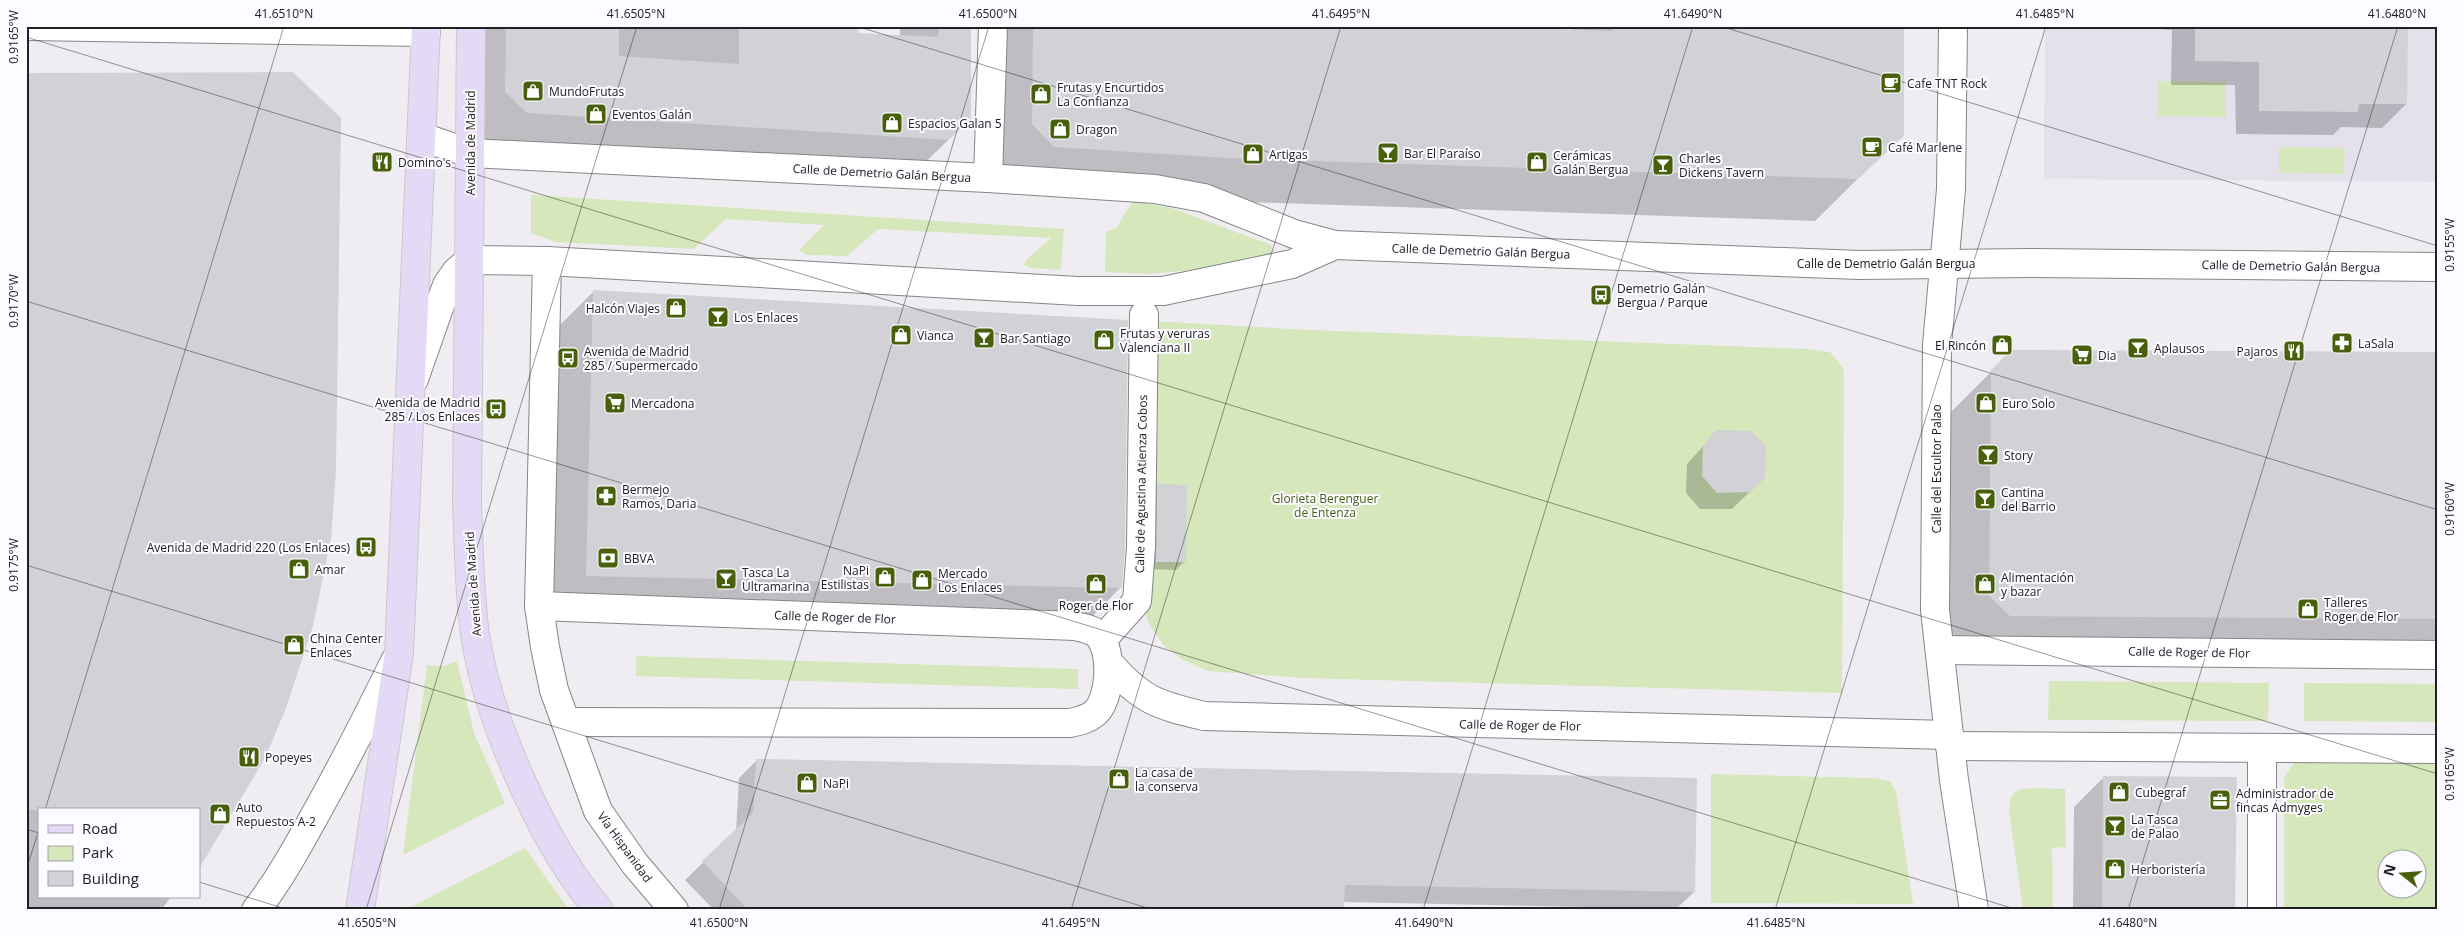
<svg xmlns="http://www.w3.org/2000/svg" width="2464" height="936" viewBox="0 0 2464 936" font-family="'Open Sans',sans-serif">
	<rect width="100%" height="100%" fill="#efedf2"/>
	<polygon fill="#e4e0ec" points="2045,26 2438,26 2438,182 2044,179"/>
	<g fill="#d6e7bc" fill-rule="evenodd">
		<polygon points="2158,81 2226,82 2226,117 2158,116"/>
		<polygon points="2279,147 2345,148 2344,174 2279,173"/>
		<polygon points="531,195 1064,229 1061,270 1031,268 1024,265 1026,260 1051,238 878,229 847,256 807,255 799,250 824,225 726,219 694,249 555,242 531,233"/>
		<polygon points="1133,201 1172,208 1271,245 1273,251 1268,255 1192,270 1148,274 1105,272 1106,232 1116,228"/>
		<polygon points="1150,321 1310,330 1807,349 1830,352 1843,368 1844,383 1842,693 1302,678 1208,671 1183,660 1163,645 1148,622 1142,600"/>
		<polygon points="636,656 1078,669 1078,689 636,676"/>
		<polygon points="457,661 474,733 505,803 403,855 427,665 444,666"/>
		<polygon points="2049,681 2269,683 2268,721 2048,720"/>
		<polygon points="2304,683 2438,684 2438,722 2304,721"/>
		<path d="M2301 761 2438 762V910H2284V777L2293 764ZM2386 858H2416V888H2386Z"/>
		<polygon points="1711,774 1873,778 1890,781 1896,791 1913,904 1711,903"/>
		<path d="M2065 789 2066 847 2052 848 2053 910H2023L2009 810C2010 804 2009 796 2015 792 2023 786 2054 789 2065 789Z"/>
		<polygon points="525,848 569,910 405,910"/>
	</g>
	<g fill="#0003">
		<polygon points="467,26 857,26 857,34 900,36 900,26 970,26 970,119 907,180 487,152 466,132"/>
		<polygon points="992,26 1442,26 1572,31 1572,26 1903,26 1902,135 1815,221 1185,200 991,167"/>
		<polygon points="2159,26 2407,26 2406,104 2382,128 2341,127 2333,135 2236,134 2235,85 2171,85 2172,30 2159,29"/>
		<polygon points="26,74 222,829 199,862 199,810 39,810 39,897 171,897 161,910 26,910"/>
		<polygon points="594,291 1121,587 1078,631 543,619 550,335"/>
		<polygon points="2012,351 2438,354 2438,662 1946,639 1948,415"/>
		<polygon points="1717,431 1764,478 1732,509 1700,509 1686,493 1687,464"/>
		<polygon points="1158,486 1185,561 1176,570 1148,569 1150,494"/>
		<polygon points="757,760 1694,892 1676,909 1343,902 1343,910 714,910 685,880 736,831 739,778"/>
		<polygon points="2103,778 2234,910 2073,910 2074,807"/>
		<polygon points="2438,904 2438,910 2432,910"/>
	</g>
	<g fill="#d2d1d6">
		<polygon points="506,26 619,26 619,56 739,64 739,26 858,26 858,33 938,37 939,26 971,26 971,119 948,140 527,113 505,92"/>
		<polygon points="1033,26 1478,26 1612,31 1612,26 1904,26 1904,136 1858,179 1227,158 1054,147 1032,124"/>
		<polygon points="2195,26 2408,26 2407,104 2359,104 2358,112 2259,111 2259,62 2195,61"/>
		<polygon points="293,72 341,118 336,471 331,539 313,626 286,708 265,758 199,869 199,810 26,810 26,73"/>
		<polygon points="593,290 1128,320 1125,546 1122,588 586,576"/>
		<polygon points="2011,350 2438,352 2438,619 2010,616 1989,596 1991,370"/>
		<polygon points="1716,430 1751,431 1766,446 1765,478 1750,492 1717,493 1702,476 1703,446"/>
		<polygon points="1157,484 1187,485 1186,562 1156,562"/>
		<polygon points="756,759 1697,778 1695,892 1345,885 1344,910 748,910 702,861 753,813"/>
		<polygon points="2103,776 2237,777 2235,910 2102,910"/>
	</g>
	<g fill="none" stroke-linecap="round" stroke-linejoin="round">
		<g stroke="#868589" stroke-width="30">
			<g id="street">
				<polyline points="26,26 426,32"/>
				<polyline points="1953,26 1951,189 1937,345 1935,610 1954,780 1974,910"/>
				<polyline points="988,178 993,26"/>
				<polyline points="547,261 539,606 545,647 554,690 598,811 635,864 674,910"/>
				<polyline points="414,379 447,285 456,272 470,260 547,261 1078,291 1163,291 1292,264 1335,245"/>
				<path d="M539 606 1075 626C1083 628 1093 629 1099 636 1113 652 1111 699 1095 713 1088 719 1080 721 1070 723L566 722"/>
				<polyline points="1102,640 1137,601 1141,547 1144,315"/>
				<polyline points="1941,650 2438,655"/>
				<path d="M1109 663C1141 700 1157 705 1204 716L1949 735"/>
				<polyline points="1950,746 2438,749"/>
				<polyline points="2262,748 2262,910"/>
			</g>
		</g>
		<g stroke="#868589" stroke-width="30">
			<g id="secondary">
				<polyline points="422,137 469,153 988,178 1155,189 1204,198 1294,234 1335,245 1860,265 2028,263 2438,267"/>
				<path d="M256 910C281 878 300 842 320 806 346 759 371 710 395 661"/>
			</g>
		</g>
		<g stroke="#cac9ca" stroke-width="30">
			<g id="primary">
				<path d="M471 26 467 504C469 547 469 591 475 634 487 718 543 845 599 910"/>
				<polyline points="360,910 399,653 426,26"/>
			</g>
		</g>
		<use href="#street" stroke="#fff" stroke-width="28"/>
		<use href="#secondary" stroke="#fff" stroke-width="28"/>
		<use href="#primary" stroke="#e4daf5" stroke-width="28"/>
	</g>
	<path fill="none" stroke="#212022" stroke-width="1" stroke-opacity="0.45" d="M856 26 2438 510M1720 26 2438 246M26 37 2438 774M26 301 2018 910M26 565 1154 910M45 810 284 26M26 829 39 833M26 870 39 830M199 882 289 910M366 910 637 26M719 910 989 26M1071 910 1341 26M1423 910 1693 26M1775 910 2046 26M2128 910 2398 26"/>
	<defs>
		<g id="cafe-square" transform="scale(1.125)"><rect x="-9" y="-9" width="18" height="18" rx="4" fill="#48600b" stroke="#fcfbff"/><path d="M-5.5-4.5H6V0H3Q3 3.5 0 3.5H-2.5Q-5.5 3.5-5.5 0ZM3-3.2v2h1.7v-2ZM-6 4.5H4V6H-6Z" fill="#fff"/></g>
		<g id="shop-square" transform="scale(1.125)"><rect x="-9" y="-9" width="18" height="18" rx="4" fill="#48600b" stroke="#fcfbff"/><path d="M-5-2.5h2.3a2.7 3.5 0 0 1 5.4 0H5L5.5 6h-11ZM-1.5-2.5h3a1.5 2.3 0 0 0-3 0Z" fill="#fff"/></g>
		<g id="bar-square" transform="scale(1.125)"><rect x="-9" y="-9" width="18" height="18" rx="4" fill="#48600b" stroke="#fcfbff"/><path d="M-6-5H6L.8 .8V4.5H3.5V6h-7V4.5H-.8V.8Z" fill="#fff"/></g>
		<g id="restaurant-square" transform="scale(1.125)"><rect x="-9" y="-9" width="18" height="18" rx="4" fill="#48600b" stroke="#fcfbff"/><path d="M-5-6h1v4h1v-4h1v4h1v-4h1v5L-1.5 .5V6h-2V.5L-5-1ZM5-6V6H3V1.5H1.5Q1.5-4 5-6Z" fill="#fff"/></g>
		<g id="bus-square" transform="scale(1.125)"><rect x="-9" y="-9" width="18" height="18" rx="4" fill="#48600b" stroke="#fcfbff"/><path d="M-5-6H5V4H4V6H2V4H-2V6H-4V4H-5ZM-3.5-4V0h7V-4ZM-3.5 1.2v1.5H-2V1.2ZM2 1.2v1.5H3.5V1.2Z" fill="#fff"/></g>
		<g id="pharmacy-square" transform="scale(1.125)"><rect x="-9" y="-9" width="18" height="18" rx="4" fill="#48600b" stroke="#fcfbff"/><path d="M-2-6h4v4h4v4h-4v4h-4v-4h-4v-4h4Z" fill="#fff"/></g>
		<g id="supermarket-square" transform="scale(1.125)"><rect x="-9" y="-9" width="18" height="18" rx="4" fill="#48600b" stroke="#fcfbff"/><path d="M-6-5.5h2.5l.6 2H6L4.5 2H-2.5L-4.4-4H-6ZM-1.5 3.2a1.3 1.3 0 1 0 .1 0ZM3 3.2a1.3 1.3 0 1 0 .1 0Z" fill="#fff"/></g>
		<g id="bank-square" transform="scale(1.125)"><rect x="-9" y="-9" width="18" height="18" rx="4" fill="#48600b" stroke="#fcfbff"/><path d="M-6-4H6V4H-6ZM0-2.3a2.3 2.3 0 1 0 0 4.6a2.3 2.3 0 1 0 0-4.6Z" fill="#fff"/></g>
		<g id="office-square" transform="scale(1.125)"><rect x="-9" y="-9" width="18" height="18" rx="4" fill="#48600b" stroke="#fcfbff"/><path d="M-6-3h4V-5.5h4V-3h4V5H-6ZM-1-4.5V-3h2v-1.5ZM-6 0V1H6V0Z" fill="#fff"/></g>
	</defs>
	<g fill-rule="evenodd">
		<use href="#cafe-square" x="1891" y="83"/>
		<use href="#shop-square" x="533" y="91"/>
		<use href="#shop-square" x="1041" y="94"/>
		<use href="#shop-square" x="596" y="114"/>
		<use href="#shop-square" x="892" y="123"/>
		<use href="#shop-square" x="1060" y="129"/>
		<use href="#cafe-square" x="1872" y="147"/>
		<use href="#bar-square" x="1388" y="153"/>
		<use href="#shop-square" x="1253" y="154"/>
		<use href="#restaurant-square" x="382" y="162"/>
		<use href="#shop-square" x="1537" y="162"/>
		<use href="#bar-square" x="1663" y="165"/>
		<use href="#bus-square" x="1601" y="295"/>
		<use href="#shop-square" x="676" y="308"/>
		<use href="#bar-square" x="718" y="317"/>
		<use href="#shop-square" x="901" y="335"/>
		<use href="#bar-square" x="984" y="338"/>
		<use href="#shop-square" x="1104" y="340"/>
		<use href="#pharmacy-square" x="2342" y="343"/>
		<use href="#shop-square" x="2002" y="345"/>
		<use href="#bar-square" x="2138" y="348"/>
		<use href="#restaurant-square" x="2294" y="351"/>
		<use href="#supermarket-square" x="2082" y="355"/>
		<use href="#bus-square" x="568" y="358"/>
		<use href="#supermarket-square" x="615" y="403"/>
		<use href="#shop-square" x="1986" y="403"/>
		<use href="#bus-square" x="496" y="409"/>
		<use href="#bar-square" x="1988" y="455"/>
		<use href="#pharmacy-square" x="606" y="496"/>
		<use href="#bar-square" x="1985" y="499"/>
		<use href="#bus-square" x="366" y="547"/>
		<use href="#bank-square" x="608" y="558"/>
		<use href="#shop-square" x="299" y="569"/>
		<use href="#shop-square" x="885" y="577"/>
		<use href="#bar-square" x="726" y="579"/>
		<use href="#shop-square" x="922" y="580"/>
		<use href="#shop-square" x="1096" y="584"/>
		<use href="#shop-square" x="1985" y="584"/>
		<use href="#shop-square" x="2308" y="609"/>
		<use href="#shop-square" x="294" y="645"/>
		<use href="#restaurant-square" x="249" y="757"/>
		<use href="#shop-square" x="1119" y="779"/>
		<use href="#shop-square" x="807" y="783"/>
		<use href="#shop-square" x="2119" y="792"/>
		<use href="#office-square" x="2220" y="800"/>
		<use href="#shop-square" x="220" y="814"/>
		<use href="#bar-square" x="2115" y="826"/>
		<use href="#shop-square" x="2115" y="869"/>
	</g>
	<g text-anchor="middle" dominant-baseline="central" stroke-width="4" stroke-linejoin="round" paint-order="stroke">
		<g font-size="12" fill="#212022" stroke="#fcfbff" text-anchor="start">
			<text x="1907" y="83">Cafe TNT Rock</text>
			<text x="1057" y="87">Frutas y Encurtidos<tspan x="1057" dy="14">La Confianza</tspan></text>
			<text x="549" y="91">MundoFrutas</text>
			<text x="612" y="114">Eventos Galán</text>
			<text x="908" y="123">Espacios Galan 5</text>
			<text x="1076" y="129">Dragon</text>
			<text x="1888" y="147">Café Marlene</text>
			<text x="1404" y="153">Bar El Paraíso</text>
			<text x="1269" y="154">Artigas</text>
			<text x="1553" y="155">Cerámicas<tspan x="1553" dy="14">Galán Bergua</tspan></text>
			<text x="1679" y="158">Charles<tspan x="1679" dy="14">Dickens Tavern</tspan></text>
			<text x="398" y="162">Domino's</text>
			<text x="1617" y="288">Demetrio Galán<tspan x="1617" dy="14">Bergua / Parque</tspan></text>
			<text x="660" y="308" text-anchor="end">Halcón Viajes</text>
			<text x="734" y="317">Los Enlaces</text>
			<text x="1120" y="333">Frutas y veruras<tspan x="1120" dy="14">Valenciana II</tspan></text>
			<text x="917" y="335">Vianca</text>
			<text x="1000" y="338">Bar Santiago</text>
			<text x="2358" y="343">LaSala</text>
			<text x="1986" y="345" text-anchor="end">El Rincón</text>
			<text x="2154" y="348">Aplausos</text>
			<text x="584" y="351">Avenida de Madrid<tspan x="584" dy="14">285 / Supermercado</tspan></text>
			<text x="2278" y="351" text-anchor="end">Pajaros</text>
			<text x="2098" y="355">Dia</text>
			<text x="480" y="402" text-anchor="end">Avenida de Madrid<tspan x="480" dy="14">285 / Los Enlaces</tspan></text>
			<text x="631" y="403">Mercadona</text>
			<text x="2002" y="403">Euro Solo</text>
			<text x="2004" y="455">Story</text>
			<text x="622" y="489">Bermejo<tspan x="622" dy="14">Ramos, Daria</tspan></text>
			<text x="2001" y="492">Cantina<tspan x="2001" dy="14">del Barrio</tspan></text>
			<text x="350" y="547" text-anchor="end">Avenida de Madrid 220 (Los Enlaces)</text>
			<text x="624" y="558">BBVA</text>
			<text x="315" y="569">Amar</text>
			<text x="869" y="570" text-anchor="end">NaPi<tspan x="869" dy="14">Estilistas</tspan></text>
			<text x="742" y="572">Tasca La<tspan x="742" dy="14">Ultramarina</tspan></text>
			<text x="938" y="573">Mercado<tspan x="938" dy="14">Los Enlaces</tspan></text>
			<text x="2001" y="577">Alimentación<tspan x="2001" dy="14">y bazar</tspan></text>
			<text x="2324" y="602">Talleres<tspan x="2324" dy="14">Roger de Flor</tspan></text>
			<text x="1096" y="605" text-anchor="middle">Roger de Flor</text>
			<text x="310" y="638">China Center<tspan x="310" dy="14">Enlaces</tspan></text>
			<text x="265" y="757">Popeyes</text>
			<text x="1135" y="772">La casa de<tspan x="1135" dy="14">la conserva</tspan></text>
			<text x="823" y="783">NaPi</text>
			<text x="2135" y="792">Cubegraf</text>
			<text x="2236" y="793">Administrador de<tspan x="2236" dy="14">fincas Admyges</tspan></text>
			<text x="236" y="807">Auto<tspan x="236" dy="14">Repuestos A-2</tspan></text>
			<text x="2131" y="819">La Tasca<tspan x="2131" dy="14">de Palao</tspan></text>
			<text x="2131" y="869">Herboristería</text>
		</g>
		<g font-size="12" fill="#212022" stroke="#fcfbff">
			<text transform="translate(470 143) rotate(-90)">Avenida de Madrid</text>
			<text transform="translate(882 173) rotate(3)">Calle de Demetrio Galán Bergua</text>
			<text transform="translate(1481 251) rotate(2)">Calle de Demetrio Galán Bergua</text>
			<text x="1886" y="263">Calle de Demetrio Galán Bergua</text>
			<text transform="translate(2291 266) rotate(1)">Calle de Demetrio Galán Bergua</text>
			<text transform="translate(1936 469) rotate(-90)">Calle del Escultor Palao</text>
			<text transform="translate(1141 484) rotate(-89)">Calle de Agustina Atienza Cobos</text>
			<text transform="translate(473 584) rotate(-94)">Avenida de Madrid</text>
			<text transform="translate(835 617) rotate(2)">Calle de Roger de Flor</text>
			<text transform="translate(2189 652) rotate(1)">Calle de Roger de Flor</text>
			<text transform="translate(1520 725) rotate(1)">Calle de Roger de Flor</text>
			<text transform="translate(625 847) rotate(54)">Vía Hispanidad</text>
		</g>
		<g font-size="12" fill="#4b601a" stroke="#fcfbff">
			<text x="1325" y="498">Glorieta Berenguer<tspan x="1325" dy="14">de Entenza</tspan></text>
		</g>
	</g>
	<rect width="2464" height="936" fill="none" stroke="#fcfbff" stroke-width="55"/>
	<rect x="38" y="808" width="162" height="90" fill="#fcfbff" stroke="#a4a3a7"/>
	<rect x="48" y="825" width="25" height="8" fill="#e4daf5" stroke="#a4a3a7"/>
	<text x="82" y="834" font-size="15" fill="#212022">Road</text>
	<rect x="48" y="846" width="25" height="15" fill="#d6e7bc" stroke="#a4a3a7"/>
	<text x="82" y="858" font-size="15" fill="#212022">Park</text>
	<rect x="48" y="871" width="25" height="15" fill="#d2d1d6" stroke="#a4a3a7"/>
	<text x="82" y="884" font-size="15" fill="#212022">Building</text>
	<g transform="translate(2402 874) rotate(287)"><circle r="24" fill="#fcfbff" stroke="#a4a3a7"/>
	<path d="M0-4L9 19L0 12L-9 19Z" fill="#48600b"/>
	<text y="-8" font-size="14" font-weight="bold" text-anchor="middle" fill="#212022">N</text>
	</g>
	<rect x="28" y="28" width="2408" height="880" fill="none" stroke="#212022" stroke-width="2"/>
	<g font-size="12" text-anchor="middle" fill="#212022">
		<text x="284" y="18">41.6510°N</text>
		<text x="636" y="18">41.6505°N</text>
		<text x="988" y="18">41.6500°N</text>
		<text x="1341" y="18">41.6495°N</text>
		<text x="1693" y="18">41.6490°N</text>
		<text x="2045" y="18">41.6485°N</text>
		<text x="2397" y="18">41.6480°N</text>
		<text transform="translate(14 37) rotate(-90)" y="4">0.9165°W</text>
		<text transform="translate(2450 245) rotate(-90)" y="4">0.9155°W</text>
		<text transform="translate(14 301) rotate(-90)" y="4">0.9170°W</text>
		<text transform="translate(2450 509) rotate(-90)" y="4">0.9160°W</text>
		<text transform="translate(14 565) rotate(-90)" y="4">0.9175°W</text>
		<text transform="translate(2450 774) rotate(-90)" y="4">0.9165°W</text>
		<text x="367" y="927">41.6505°N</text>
		<text x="719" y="927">41.6500°N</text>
		<text x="1071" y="927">41.6495°N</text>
		<text x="1424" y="927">41.6490°N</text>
		<text x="1776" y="927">41.6485°N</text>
		<text x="2128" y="927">41.6480°N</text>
	</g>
</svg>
